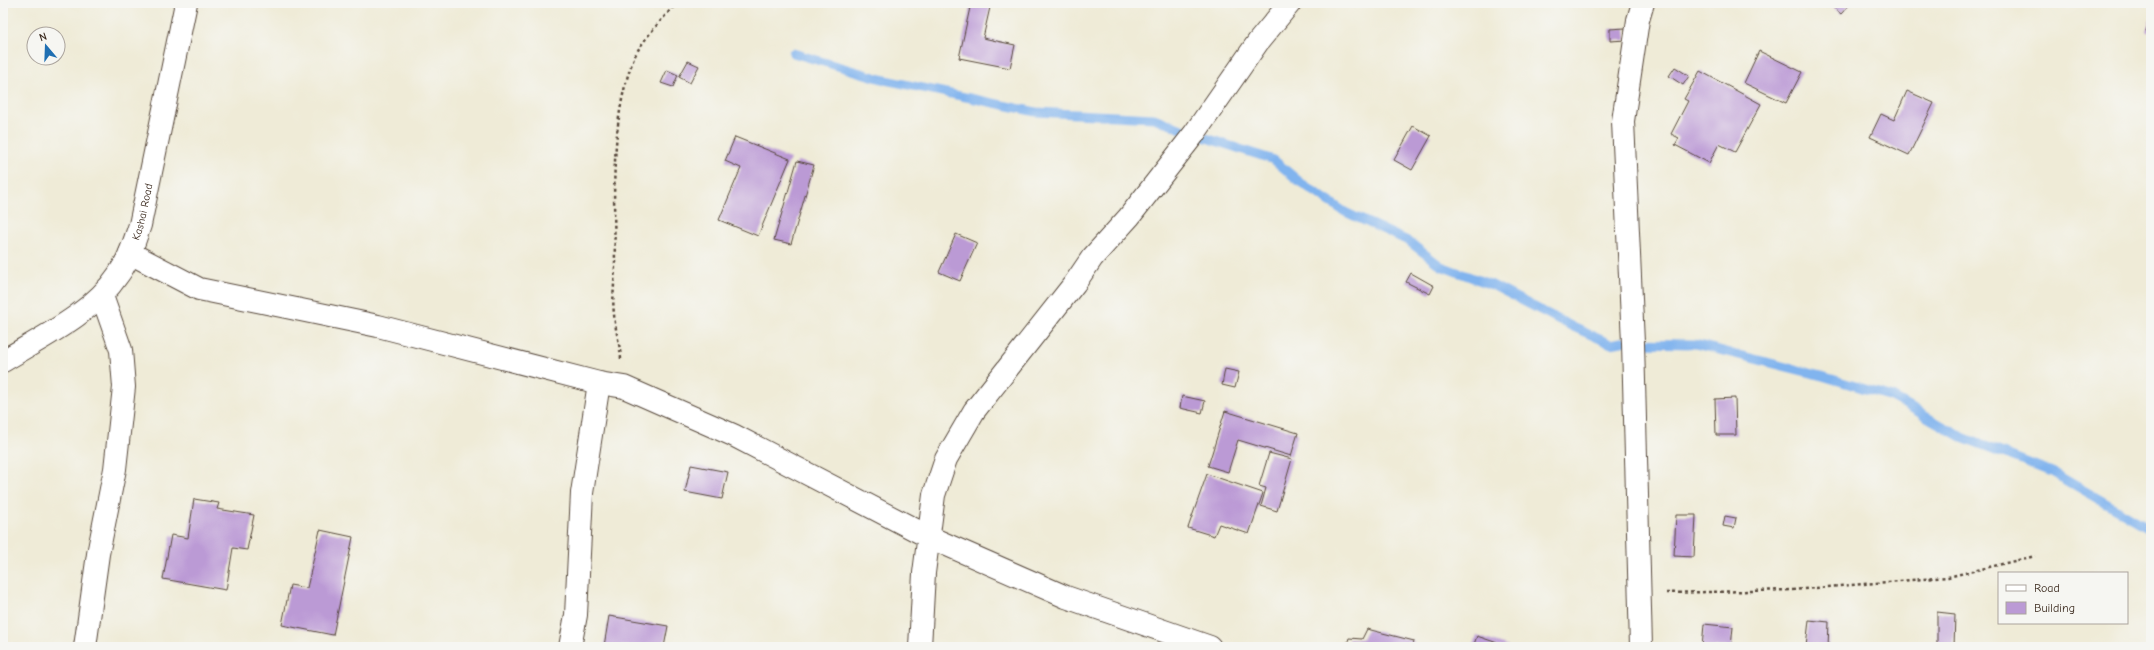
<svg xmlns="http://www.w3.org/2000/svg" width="2154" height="650" viewBox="0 0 2154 650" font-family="'Comic Neue',sans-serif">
	<rect width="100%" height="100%" fill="#f6f6f2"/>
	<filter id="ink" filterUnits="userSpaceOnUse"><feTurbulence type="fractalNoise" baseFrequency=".025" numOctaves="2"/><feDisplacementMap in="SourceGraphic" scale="8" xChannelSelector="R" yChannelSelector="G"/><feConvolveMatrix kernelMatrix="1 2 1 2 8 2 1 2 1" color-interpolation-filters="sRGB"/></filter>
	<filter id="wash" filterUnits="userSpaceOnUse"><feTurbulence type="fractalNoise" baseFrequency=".012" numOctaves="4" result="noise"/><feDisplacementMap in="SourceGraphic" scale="16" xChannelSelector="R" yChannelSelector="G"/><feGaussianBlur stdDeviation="0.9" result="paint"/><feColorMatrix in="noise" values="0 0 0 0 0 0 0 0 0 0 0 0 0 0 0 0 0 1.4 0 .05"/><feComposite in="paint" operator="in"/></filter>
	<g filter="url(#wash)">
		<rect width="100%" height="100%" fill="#efebd7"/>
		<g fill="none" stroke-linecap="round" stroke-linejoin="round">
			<polyline stroke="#81b4ee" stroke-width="9" points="793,53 885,80 1036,112 1154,118 1194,134 1274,160 1300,182 1345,212 1408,241 1441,266 1492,285 1573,327 1611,344 1626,341 1633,343 1695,344 1822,376 1892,397 1962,437 2052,472 2151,529"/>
		</g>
		<g id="blocks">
			<g fill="#bb9ad5">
				<polygon points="971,3 991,3 983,38 1015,45 1010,68 959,58"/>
				<polygon points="1828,3 1851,3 1841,14"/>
				<polygon points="2151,18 2151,34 2146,31"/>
				<polygon points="1625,28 1626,40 1610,41 1610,29"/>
				<polygon points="1759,51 1802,72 1786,103 1744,83"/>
				<polygon points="688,61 699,66 690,83 679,77"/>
				<polygon points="1675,67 1689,76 1683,85 1669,76"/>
				<polygon points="667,70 678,75 673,87 661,83"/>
				<polygon points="1700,71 1761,104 1735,152 1719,144 1709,163 1675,145 1679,138 1671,134 1688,101 1684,99"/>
				<polygon points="1907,91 1934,103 1909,155 1870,137 1881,114 1894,120"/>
				<polygon points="1413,126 1431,136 1412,170 1394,160"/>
				<polygon points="735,137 790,159 758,236 719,220 741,168 725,161"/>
				<polygon points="797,161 814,165 791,244 774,240"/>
				<polygon points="956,234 977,243 960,281 939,272"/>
				<polygon points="1411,273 1434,286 1430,294 1406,282"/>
				<polygon points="1225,369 1239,372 1235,388 1222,385"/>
				<polygon points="1182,396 1205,401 1202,413 1180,408"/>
				<polygon points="1735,398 1736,435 1716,435 1715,399"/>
				<polygon points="1225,411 1298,433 1291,456 1238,440 1228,472 1208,466"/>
				<polygon points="1269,453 1292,459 1277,511 1261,506 1266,488 1259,486"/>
				<polygon points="691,465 728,472 722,499 685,492"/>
				<polygon points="1207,474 1263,493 1249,534 1219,524 1214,536 1188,528"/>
				<polygon points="194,499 219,503 217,509 254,515 247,550 233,548 226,590 163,579 171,535 188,538"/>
				<polygon points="1676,515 1696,515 1694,557 1674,556"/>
				<polygon points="1725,516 1736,518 1734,528 1723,526"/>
				<polygon points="320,530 353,537 333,635 282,625 290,585 307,588"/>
				<polygon points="1937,612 1955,614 1954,647 1937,647"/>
				<polygon points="609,616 668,626 664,647 604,646"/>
				<polygon points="1809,620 1829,622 1828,647 1806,647"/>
				<polygon points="1704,624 1733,627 1731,647 1702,647"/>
				<polygon points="1367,629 1414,641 1413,647 1346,647 1349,638 1362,639"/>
				<polygon points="1477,636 1509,647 1473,647"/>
			</g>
		</g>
	</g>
	<g filter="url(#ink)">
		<use href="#blocks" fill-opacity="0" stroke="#56473a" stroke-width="1"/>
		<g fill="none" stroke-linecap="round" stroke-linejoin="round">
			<g stroke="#56473a" stroke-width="24">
				<g id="minor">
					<polyline points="130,253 199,289 378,326 599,383 624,387 733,435 929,537 1066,597 1210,647"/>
					<polyline points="85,647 98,554 115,469 124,387 121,350 102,296"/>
					<polyline points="570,647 576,615 582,493 599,383"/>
					<polyline points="920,647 924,573 934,495 946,459 974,411 1075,283 1092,258 1129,217 1194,134 1258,42 1290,3"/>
					<polyline points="1641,647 1633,343 1623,121 1638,20 1643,3"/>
				</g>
			</g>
			<g stroke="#56473a" stroke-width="24">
				<g id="tertiary">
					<path id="s1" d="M3 361C41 338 93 313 118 275 129 260 134 242 140 225L186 3"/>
				</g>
			</g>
			<g stroke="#56473a" stroke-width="2.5" stroke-dasharray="3 3" stroke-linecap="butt">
				<path d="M621 359C620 344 615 329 614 314 612 296 615 280 615 262 614 198 610 118 634 58 641 41 664 17 677 3"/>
				<polyline points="1666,593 1792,590 1948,577 2035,556"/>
			</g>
			<use href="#minor" stroke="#fff" stroke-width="22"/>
			<use href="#tertiary" stroke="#fff" stroke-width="22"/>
		</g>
	</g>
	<g text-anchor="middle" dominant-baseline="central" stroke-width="4" stroke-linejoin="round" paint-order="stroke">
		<g font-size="11" fill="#3b2a1e" stroke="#f6f6f2">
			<text stroke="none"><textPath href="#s1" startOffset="213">Kashai Road</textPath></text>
		</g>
	</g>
	<rect width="2154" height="650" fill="none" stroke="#f6f6f2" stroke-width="16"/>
	<rect x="1998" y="572" width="130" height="52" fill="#f6f6f2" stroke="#aba49d"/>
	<rect x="2006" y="585" width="20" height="6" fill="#ffffff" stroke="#aba49d"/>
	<text x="2034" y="592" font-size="12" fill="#3b2a1e">Road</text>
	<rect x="2006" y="602" width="20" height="12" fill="#bb9ad5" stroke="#aba49d"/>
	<text x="2034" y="612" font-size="12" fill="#3b2a1e">Building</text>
	<g transform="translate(46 46) rotate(341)"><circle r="19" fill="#f6f6f2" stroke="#aba49d"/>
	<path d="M0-3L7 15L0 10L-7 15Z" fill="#1f6fb2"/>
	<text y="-6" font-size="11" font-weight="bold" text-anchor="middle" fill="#3b2a1e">N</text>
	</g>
</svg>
